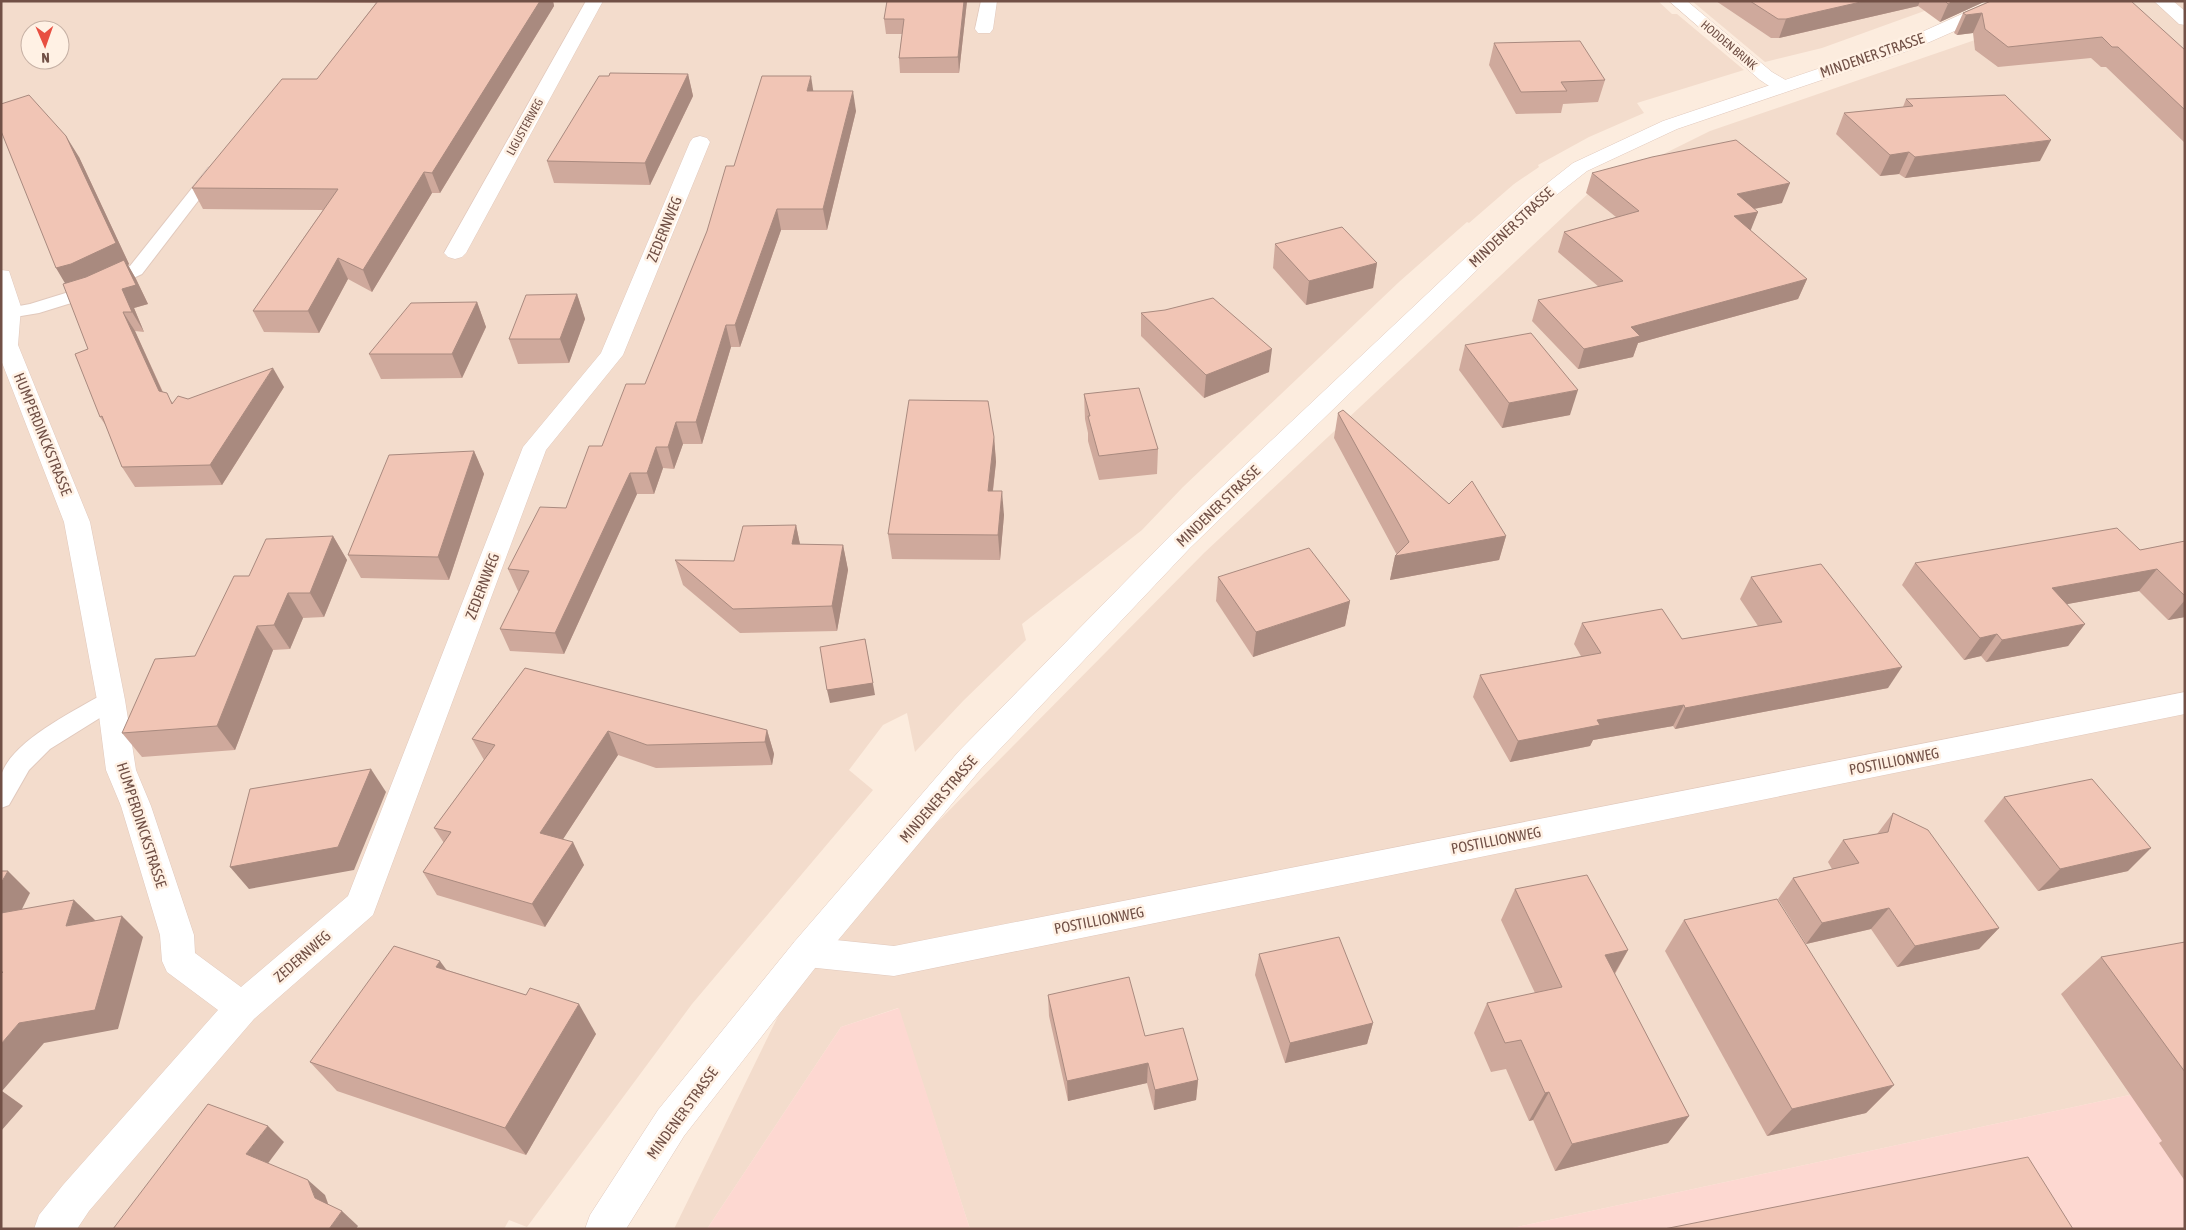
<svg xmlns="http://www.w3.org/2000/svg" width="2186" height="1230" viewBox="0 0 2186 1230" font-family="'Asap Condensed',sans-serif">
	<rect width="100%" height="100%" fill="#fcecde"/>
	<g fill="#f3dccc" fill-rule="evenodd">
		<path d="M1 1H1658L1672 14H1677L1744 70 1637 103 1644 113 1589 137 1538 165 1539 167 1514 184 1469 223 1467 222 1399 282 1183 487 1142 530 1022 624 1026 640 964 700 915 752 907 713 883 725 849 770 873 790 692 1004 527 1227 509 1220 504 1229H1ZM30 30H60V60H30Z"/>
		<polygon points="1692,1 1952,1 1822,48 1765,62"/>
		<polygon points="2030,1 2185,1 2185,1083 1508,1229 970,1229 898,1008 841,1027 707,1229 674,1229 810,951 1204,553 1593,189 1710,131 1975,40"/>
	</g>
	<g fill="#fdd8d1">
		<polygon points="899,1008 970,1229 707,1229 841,1027"/>
		<polygon points="2185,1083 2185,1229 1508,1229"/>
	</g>
	<g fill="none" stroke-linecap="round" stroke-linejoin="round">
		<g stroke="#e1c9bd" stroke-width="2">
			<g id="service">
				<polygon points="213,166 218,168 221,171 142,274 97,295 39,313 9,318 3,317 1,312 3,309 30,304 85,287 130,266 208,168"/>
				<path d="M111 691 119 694 122 700 119 706 50 749 29 770 9 805 1 808C1 798 0 785 1 776 10 742 74 711 103 694Z"/>
			</g>
		</g>
		<g stroke="#e1c9bd" stroke-width="1">
			<g id="minor">
				<polygon points="586,1 603,1 466,253 462,257 455,259 448,257 444,253"/>
				<polygon points="981,1 997,1 993,29 990,33 978,33 975,29"/>
				<path d="M1669 1H1687L1772 72 1789 82 1792 86 1789 90C1778 93 1769 86 1760 80Z"/>
				<polygon points="2154,1 2173,1 2185,11 2185,25 2179,24"/>
				<polygon points="700,136 707,138 710,142 623,355 546,450 373,915 254,1019 89,1211 77,1229 34,1229 39,1215 63,1185 218,1010 167,972 162,961 160,935 121,806 106,770 97,700 64,522 1,360 1,270 9,271 21,307 18,345 90,522 125,700 136,770 151,806 194,935 195,953 241,987 348,896 523,447 601,353 690,142 693,138"/>
				<polygon points="2185,692 2185,714 894,976 807,967 795,963 790,952 795,941 807,937 894,946"/>
			</g>
		</g>
		<g stroke="#e1c9bd" stroke-width="1">
			<polygon id="tertiary" points="1991,1 2009,1 2000,11 1916,48 1677,129 1587,171 1545,204 1190,548 981,769 819,963 684,1136 626,1229 585,1229 590,1215 658,1110 795,941 959,751 1172,534 1531,196 1573,163 1663,121 1904,40"/>
		</g>
		<use href="#service" fill="#fff" fill-rule="evenodd"/>
		<use href="#minor" fill="#fff" fill-rule="evenodd"/>
		<use href="#tertiary" fill="#fff" fill-rule="evenodd"/>
	</g>
	<g fill="#cfa99c">
		<polygon points="289,1 553,1 554,6 440,193 432,193 372,292 348,279 319,333 264,332 253,311 323,210 203,209 192,188 317,79 376,3 289,2"/>
		<polygon points="967,1 959,73 900,73 899,58 902,34 886,34 884,19"/>
		<polygon points="1716,1 1986,1 1940,22 1918,6 1779,38 1771,38"/>
		<polygon points="1991,1 2185,50 2185,143 2106,67 2101,67 2091,58 1998,67 1975,50 1973,33 1957,35 1954,33 1963,13"/>
		<polygon points="1494,43 1605,80 1598,102 1563,104 1561,113 1516,114 1489,65"/>
		<polygon points="688,74 693,96 650,185 554,183 547,161"/>
		<polygon points="813,91 856,111 827,230 781,230 740,347 731,347 702,444 683,444 674,469 663,468 654,494 637,494 564,654 510,651 500,629 519,591 518,591 508,569 566,508 602,446 645,384 734,166"/>
		<polygon points="1906,99 2040,161 1905,178 1899,174 1880,176 1836,134 1844,113 1903,107"/>
		<polygon points="79,157 129,264 128,265 136,279 148,304 134,308 144,332 135,331 163,392 173,403 188,399 284,387 222,485 135,487 122,467 106,426 100,417 88,349 66,284"/>
		<polygon points="1592,173 1782,203 1754,209 1758,212 1750,230 1807,279 1798,299 1638,343 1633,357 1578,369 1532,321 1538,300 1599,287 1558,252 1564,232 1616,217 1586,193"/>
		<polygon points="1275,244 1377,263 1373,288 1306,305 1273,268"/>
		<polygon points="577,294 585,319 569,363 518,364 509,339"/>
		<polygon points="477,302 486,327 462,378 381,379 369,354"/>
		<polygon points="1141,313 1269,372 1204,398 1141,336"/>
		<polygon points="1465,345 1570,415 1502,428 1459,370"/>
		<polygon points="1084,394 1158,449 1157,474 1099,480 1088,441 1088,433 1085,419"/>
		<polygon points="1338,413 1449,504 1506,536 1499,560 1390,580 1395,556 1397,555 1334,438"/>
		<polygon points="994,437 996,462 993,491 1004,515 1000,560 892,559 888,534"/>
		<polygon points="474,451 484,474 449,580 361,578 348,555"/>
		<polygon points="796,525 800,545 843,545 848,570 837,631 740,633 683,585 675,560 734,561"/>
		<polygon points="333,536 347,560 324,617 303,618 290,649 273,650 235,750 142,757 122,733 195,656 249,576"/>
		<polygon points="2185,541 2185,617 2168,620 2139,591 2067,604 2085,624 2068,646 1986,662 1981,656 1964,660 1902,585 1915,563 2140,550"/>
		<polygon points="1218,577 1350,601 1345,626 1253,657 1216,601"/>
		<polygon points="1751,577 1888,688 1675,729 1673,726 1593,740 1590,746 1510,762 1473,697 1480,675 1581,656 1574,644 1582,623 1682,639 1758,626 1740,599"/>
		<polygon points="525,668 767,730 774,754 772,765 656,768 618,755 563,839 584,865 545,927 437,895 423,872 444,843 434,828 484,760 472,739"/>
		<polygon points="2004,797 2128,871 2038,891 1984,821"/>
		<polygon points="1893,813 1999,928 1979,949 1897,967 1871,929 1806,944 1778,899 1793,878 1832,869 1828,862 1843,840 1877,834"/>
		<polygon points="1515,889 1628,950 1615,974 1689,1116 1668,1143 1555,1171 1533,1120 1529,1121 1506,1069 1491,1072 1474,1033 1487,1003 1535,993 1501,920"/>
		<polygon points="1684,920 1894,1085 1866,1113 1767,1136 1665,951"/>
		<polygon points="2185,942 2185,1181 2159,1143 2162,1141 2061,994 2101,957"/>
		<polygon points="1259,954 1373,1023 1367,1044 1285,1063 1255,975"/>
		<polygon points="447,970 526,995 596,1034 526,1155 337,1091 310,1062"/>
		<polygon points="1048,995 1145,1036 1198,1080 1196,1100 1154,1110 1147,1083 1068,1101 1049,1016"/>
	</g>
	<g fill="#a98a7f">
		<polygon points="537,1 553,1 554,6 440,193 432,173"/>
		<polygon points="964,1 967,1 959,73 958,57"/>
		<polygon points="1865,1 1920,1 1918,6 1779,38 1786,19"/>
		<polygon points="1953,1 1986,1 1940,22 1948,4"/>
		<polygon points="1982,13 1973,33 1957,35 1966,15"/>
		<polygon points="688,74 693,96 650,185 645,163"/>
		<polygon points="811,76 814,96 807,91"/>
		<polygon points="853,91 856,111 827,230 823,209"/>
		<polygon points="66,136 79,157 129,264 128,265 136,279 148,304 134,308 144,332 132,312 69,290 56,268"/>
		<polygon points="2051,140 2040,161 1905,178 1915,157"/>
		<polygon points="1909,152 1899,174 1880,176 1890,155"/>
		<polygon points="424,172 432,193 372,292 363,270"/>
		<polygon points="1790,183 1782,203 1729,214 1737,194"/>
		<polygon points="777,209 781,230 740,347 735,325"/>
		<polygon points="1758,212 1750,232 1734,216"/>
		<polygon points="338,258 348,279 319,333 308,311"/>
		<polygon points="1377,263 1373,288 1306,305 1309,281"/>
		<polygon points="1807,279 1798,299 1638,343 1633,357 1578,369 1584,349 1631,327"/>
		<polygon points="577,294 585,319 569,363 560,339"/>
		<polygon points="477,302 486,327 462,378 452,354"/>
		<polygon points="123,312 135,331 171,411 159,391"/>
		<polygon points="726,325 731,347 702,444 696,422"/>
		<polygon points="1272,349 1269,372 1204,398 1206,375"/>
		<polygon points="273,368 284,387 222,485 210,465"/>
		<polygon points="1578,390 1570,415 1502,428 1509,403"/>
		<polygon points="676,422 683,444 674,469 668,447"/>
		<polygon points="994,437 996,462 990,515 988,491"/>
		<polygon points="656,447 663,468 654,494 647,473"/>
		<polygon points="474,451 484,474 449,580 438,557"/>
		<polygon points="630,473 637,494 564,654 555,633"/>
		<polygon points="1002,491 1004,515 1000,560 998,535"/>
		<polygon points="796,525 801,549 792,544"/>
		<polygon points="333,536 347,560 324,617 310,593"/>
		<polygon points="1506,536 1499,560 1390,580 1395,556"/>
		<polygon points="843,545 848,570 837,631 832,606"/>
		<polygon points="2157,569 2139,591 2035,610 2052,588"/>
		<polygon points="288,593 303,618 290,649 274,625"/>
		<polygon points="2185,600 2185,617 2168,620"/>
		<polygon points="1350,601 1345,626 1253,657 1256,632"/>
		<polygon points="2085,624 2068,646 1986,662 2002,640"/>
		<polygon points="257,626 273,650 235,750 217,726"/>
		<polygon points="1997,634 1981,656 1964,660 1980,638"/>
		<polygon points="865,639 875,695 830,703 827,690"/>
		<polygon points="1902,667 1888,688 1675,729 1685,708"/>
		<polygon points="1684,705 1673,726 1593,740 1590,746 1510,762 1518,741 1597,720"/>
		<polygon points="767,730 774,754 772,765 765,742"/>
		<polygon points="608,731 618,755 552,856 540,833"/>
		<polygon points="371,769 386,792 354,870 249,889 230,867"/>
		<polygon points="573,842 584,865 545,927 532,904"/>
		<polygon points="2151,848 2128,871 2038,891 2060,869"/>
		<polygon points="8,871 30,893 8,937 1,932 1,883"/>
		<polygon points="74,900 96,921 66,926"/>
		<polygon points="1889,908 1871,929 1806,944 1822,923"/>
		<polygon points="122,916 143,937 118,1029 44,1043 2,1091 23,1106 1,1131 1,1044 19,1023"/>
		<polygon points="1999,928 1979,949 1897,967 1915,946"/>
		<polygon points="1628,950 1610,981 1605,955"/>
		<polygon points="440,961 462,991 436,967"/>
		<polygon points="579,1004 596,1034 526,1155 505,1128"/>
		<polygon points="1373,1023 1367,1044 1285,1063 1290,1043"/>
		<polygon points="1148,1063 1147,1083 1068,1101 1067,1081"/>
		<polygon points="1198,1080 1196,1100 1154,1110 1155,1090"/>
		<polygon points="1894,1085 1866,1113 1767,1136 1792,1109"/>
		<polygon points="1549,1092 1533,1120 1529,1121 1545,1093"/>
		<polygon points="1689,1116 1668,1143 1555,1171 1572,1144"/>
		<polygon points="268,1126 284,1142 263,1170 246,1154"/>
		<polygon points="308,1180 325,1195 331,1212 315,1198"/>
		<polygon points="342,1211 358,1226 356,1229 329,1229"/>
	</g>
	<g fill="#f1c5b5" stroke="#a98a7f">
		<polygon points="378,1 540,1 432,173 424,172 363,270 338,258 308,311 253,311 338,189 192,188 282,79 317,79"/>
		<polygon points="887,1 964,1 958,57 899,58 904,19 884,19"/>
		<polygon points="1750,1 1865,1 1786,19 1778,19"/>
		<polygon points="1945,1 1953,1 1948,4"/>
		<polygon points="1991,1 2131,1 2185,50 2185,110 2118,47 2112,47 2102,37 2008,47 1985,29 1982,13 1966,15 1963,13"/>
		<polygon points="1580,41 1605,80 1561,82 1567,91 1521,92 1494,43"/>
		<polygon points="610,73 688,74 645,163 547,161 599,76 609,76"/>
		<polygon points="762,76 811,76 807,91 853,91 823,209 777,209 735,325 726,325 696,422 676,422 668,447 656,447 647,473 630,473 555,633 500,629 529,571 508,569 540,507 566,508 589,446 602,446 626,384 645,384 707,231 726,166 734,166"/>
		<polygon points="29,95 66,136 116,243 71,264 56,268 1,131 1,104"/>
		<polygon points="2005,95 2051,140 1915,157 1909,152 1890,155 1844,113 1913,106 1906,99"/>
		<polygon points="1736,140 1790,183 1737,194 1758,212 1734,216 1807,279 1631,327 1640,336 1584,349 1538,300 1623,281 1564,232 1639,211 1592,173 1652,157"/>
		<polygon points="1342,227 1377,263 1309,281 1275,244"/>
		<polygon points="124,260 136,285 122,289 132,312 123,312 159,391 167,393 172,404 178,396 188,399 273,368 210,465 122,467 102,416 100,417 75,354 88,349 63,284 86,277"/>
		<polygon points="577,294 560,339 509,339 526,295"/>
		<polygon points="1213,298 1272,349 1206,375 1141,313 1165,310"/>
		<polygon points="477,302 452,354 369,354 411,303"/>
		<polygon points="1531,333 1578,390 1509,403 1465,345"/>
		<polygon points="1139,388 1158,449 1099,456 1088,416 1090,416 1084,394"/>
		<polygon points="909,400 988,401 994,437 988,491 1002,491 998,535 888,534"/>
		<polygon points="1343,410 1449,504 1472,481 1506,536 1395,556 1409,542 1338,413"/>
		<polygon points="474,451 438,557 348,555 389,455"/>
		<polygon points="796,525 792,544 843,545 832,606 733,609 675,560 734,561 743,526"/>
		<polygon points="2117,528 2140,550 2185,541 2185,596 2157,569 2052,588 2085,624 2002,640 1997,634 1980,638 1915,563"/>
		<polygon points="333,536 310,593 288,593 274,625 257,626 217,726 122,733 155,659 195,656 234,576 249,576 266,539"/>
		<polygon points="1309,548 1350,601 1256,632 1218,577"/>
		<polygon points="1821,564 1902,667 1685,708 1684,705 1597,720 1600,725 1518,741 1480,675 1601,653 1582,623 1662,609 1682,639 1782,622 1751,577"/>
		<polygon points="865,639 873,683 827,690 820,647"/>
		<polygon points="525,668 767,730 765,742 647,745 608,731 540,833 573,842 532,904 423,872 451,832 434,828 495,745 472,739"/>
		<polygon points="371,769 338,847 230,867 250,789"/>
		<polygon points="2092,779 2151,848 2060,869 2004,797"/>
		<polygon points="1893,813 1928,830 1999,928 1915,946 1889,908 1822,923 1793,878 1859,863 1843,840 1888,832"/>
		<polygon points="1,871 8,871 1,883"/>
		<polygon points="1587,875 1628,950 1605,955 1689,1116 1572,1144 1549,1092 1545,1093 1521,1040 1505,1043 1487,1003 1562,987 1515,889"/>
		<polygon points="1777,899 1894,1085 1792,1109 1684,920"/>
		<polygon points="74,900 66,926 122,916 95,1010 19,1023 1,1044 1,974 3,972 1,972 1,913"/>
		<polygon points="1339,937 1373,1023 1290,1043 1259,954"/>
		<polygon points="2185,942 2185,1072 2101,957"/>
		<polygon points="394,946 440,961 436,967 526,995 530,988 579,1004 505,1128 310,1062"/>
		<polygon points="1129,977 1145,1036 1183,1028 1198,1080 1155,1090 1148,1063 1067,1081 1048,995"/>
		<polygon points="208,1104 268,1126 246,1154 308,1180 315,1198 342,1211 329,1229 113,1229"/>
		<polygon points="2028,1157 2073,1229 1664,1229"/>
	</g>
	<g text-anchor="middle" dominant-baseline="central" stroke-width="5" stroke-linejoin="round" paint-order="stroke">
		<g font-size="12" fill="#715046" stroke="#fff1e4">
			<text transform="translate(1729 45) rotate(40)">HODDEN BRINK</text>
			<text transform="translate(525 127) rotate(-61)">LIGUSTERWEG</text>
		</g>
		<g font-size="15" fill="#715046" stroke="#fff1e4">
			<text transform="translate(1872 55) rotate(-19)">MINDENER STRASSE</text>
			<text transform="translate(1511 227) rotate(-43)">MINDENER STRASSE</text>
			<text transform="translate(664 229) rotate(-68)">ZEDERNWEG</text>
			<text transform="translate(43 434) rotate(68)">HUMPERDINCKSTRASSE</text>
			<text transform="translate(1218 506) rotate(-44)">MINDENER STRASSE</text>
			<text transform="translate(482 586) rotate(-69)">ZEDERNWEG</text>
			<text transform="translate(1894 761) rotate(-11)">POSTILLIONWEG</text>
			<text transform="translate(938 799) rotate(-49)">MINDENER STRASSE</text>
			<text transform="translate(142 825) rotate(72)">HUMPERDINCKSTRASSE</text>
			<text transform="translate(1496 840) rotate(-11)">POSTILLIONWEG</text>
			<text transform="translate(1099 920) rotate(-11)">POSTILLIONWEG</text>
			<text transform="translate(302 956) rotate(-41)">ZEDERNWEG</text>
			<text transform="translate(682 1113) rotate(-54)">MINDENER STRASSE</text>
		</g>
	</g>
	<rect width="2186" height="1230" fill="none" stroke="#715046" stroke-width="5"/>
	<g transform="translate(45 45) rotate(178)"><circle r="24" fill="#fff1e4" stroke="#c6b1a5"/>
	<path d="M0-4L9 19L0 12L-9 19Z" fill="#e84f41"/>
	<text y="-8" font-size="14" font-weight="bold" text-anchor="middle" fill="#715046">N</text>
	</g>
</svg>
